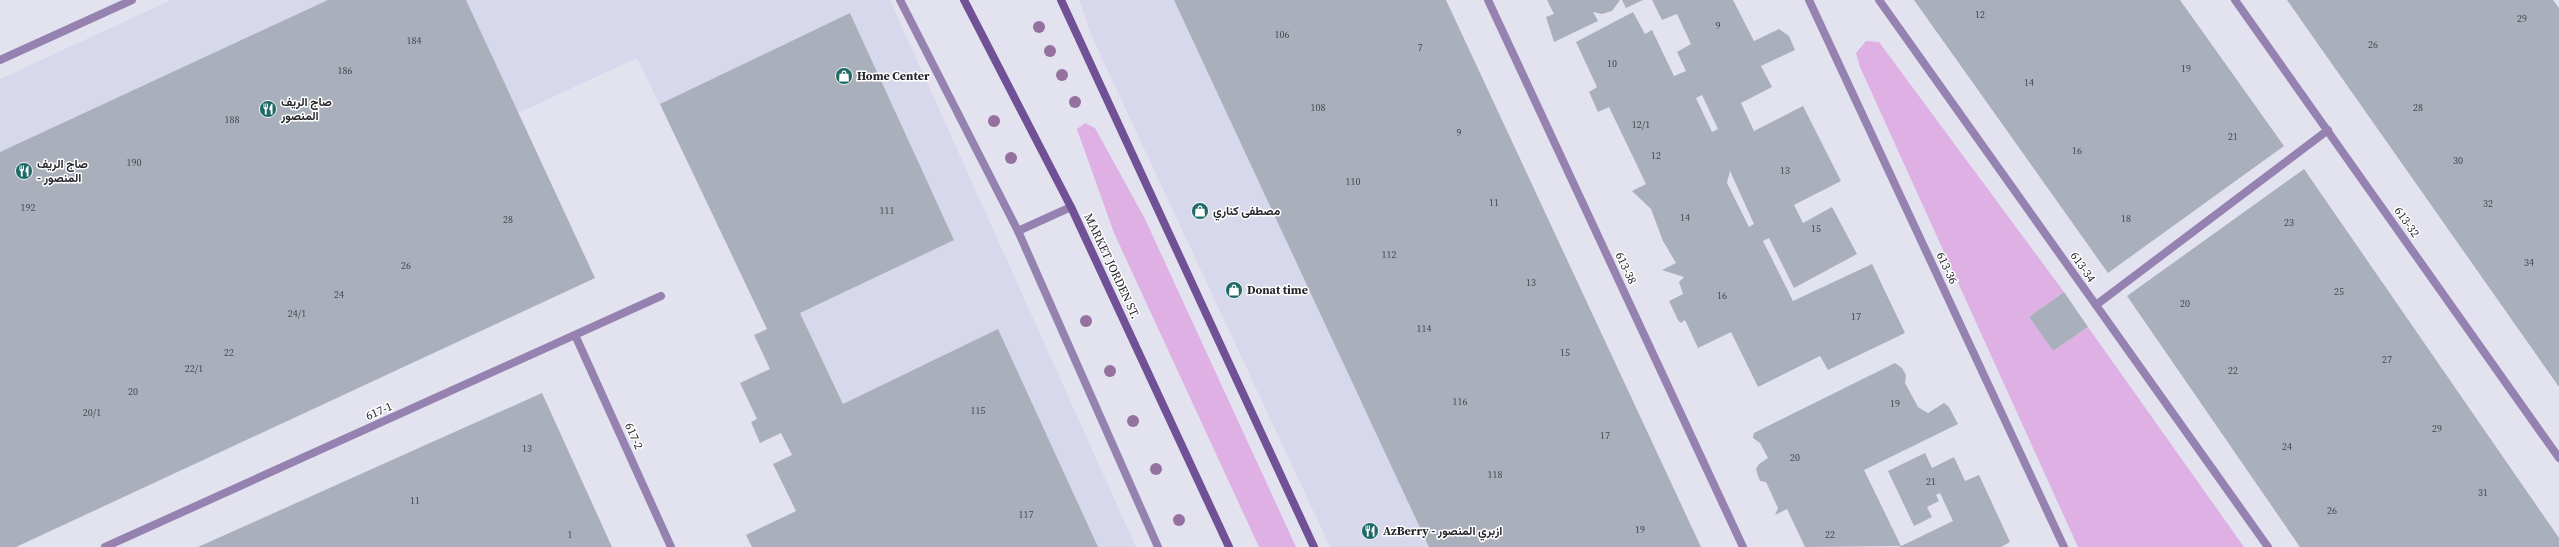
<svg xmlns="http://www.w3.org/2000/svg" width="2559" height="547" viewBox="0 0 2559 547" font-family="'Source Serif 4',Vazirmatn,serif">
	<rect width="100%" height="100%" fill="#e3e3f0"/>
	<g fill="#d7d8ec">
		<polygon points="171,0 890,0 1136,547 912,547 800,313 712,213 637,58 0,353 0,79"/>
		<polygon points="1079,0 1308,0 1564,547 1330,547 1092,37"/>
	</g>
	<g fill="#deb0e3">
		<polygon points="1866,41 1879,42 2064,292 2029,317 2053,351 2088,327 2244,547 2078,547 1860,67 1856,53"/>
		<polygon points="1085,123 1095,128 1145,219 1296,547 1259,547 1114,233 1079,135 1077,129"/>
	</g>
	<g fill="#aab0bb" fill-rule="evenodd">
		<polygon points="328,0 466,0 595,278 16,547 0,547 0,152"/>
		<polygon points="1174,0 1446,0 1701,547 1429,547"/>
		<polygon points="1547,0 1620,0 1612,11 1602,14 1593,12 1598,21 1554,42 1546,17 1554,14"/>
		<polygon points="1622,0 1643,0 1626,8"/>
		<path d="M1652 0H1733L1754 41 1779 29 1789 36 1795 50 1761 66 1772 87 1741 103 1754 131 1803 106 1841 181 1794 205 1803 223 1832 207 1857 254 1794 288 1769 238 1763 241 1793 301 1872 264 1905 333 1828 370 1820 356 1758 387 1731 332 1698 348 1685 320 1681 323 1678 320 1669 301 1683 294 1679 282 1684 277 1662 270 1676 263 1663 241 1651 209 1632 191 1646 184 1609 107 1598 112 1589 92 1597 87 1576 42 1633 12 1645 34 1652 30 1674 76 1686 71 1677 52 1691 44 1677 14 1662 20ZM1702 95 1718 129 1712 132 1696 98ZM1730 171 1754 224 1749 227 1727 183Z"/>
		<polygon points="1914,0 2180,0 2284,146 2108,273"/>
		<polygon points="2287,0 2553,0 2559,8 2559,387"/>
		<polygon points="850,13 954,240 800,313 843,404 998,329 1098,547 752,547 746,535 796,511 773,464 792,455 781,433 760,443 751,422 757,419 740,383 770,369 754,335 767,329 660,104"/>
		<polygon points="2304,169 2559,538 2559,547 2300,547 2127,296"/>
		<polygon points="2064,292 2088,327 2053,351 2029,317"/>
		<polygon points="1895,363 1902,368 1906,375 1905,383 1918,407 1928,413 1944,403 1949,407 1958,424 1864,470 1901,546 1805,547 1787,509 1775,515 1778,508 1766,482 1760,481 1758,476 1756,469 1759,464 1768,458 1760,443 1753,438 1754,433"/>
		<polygon points="542,393 612,547 198,547 441,438"/>
		<polygon points="1925,453 1932,468 1954,457 1965,481 1979,475 2010,542 2001,547 1899,547 1953,521 1940,493 1936,495 1939,501 1927,507 1932,517 1914,526 1888,471"/>
	</g>
	<g fill="none" stroke-linecap="round" stroke-linejoin="round">
		<g stroke="#9582b1" stroke-width="8">
			<polyline points="900,0 1018,231 1158,547"/>
			<polyline points="1488,0 1743,547"/>
			<polyline points="1809,0 2064,547"/>
			<polyline points="1879,0 2268,547"/>
			<polyline points="2235,0 2559,458"/>
			<polyline points="0,60 132,0"/>
			<polyline points="1018,231 1071,207"/>
			<polyline points="2096,305 2328,130"/>
			<polyline points="575,335 671,547"/>
			<polyline points="105,547 661,296"/>
		</g>
		<g stroke="#705195" stroke-width="8">
			<polyline points="964,0 1071,207 1229,547"/>
			<polyline points="1061,0 1314,547"/>
		</g>
	</g>
	<g fill="#94719f">
		<circle cx="1039" cy="27" r="6"/>
		<circle cx="1050" cy="51" r="6"/>
		<circle cx="1062" cy="75" r="6"/>
		<circle cx="1075" cy="102" r="6"/>
		<circle cx="994" cy="121" r="6"/>
		<circle cx="1011" cy="158" r="6"/>
		<circle cx="1086" cy="321" r="6"/>
		<circle cx="1110" cy="371" r="6"/>
		<circle cx="1133" cy="421" r="6"/>
		<circle cx="1156" cy="469" r="6"/>
		<circle cx="1179" cy="520" r="6"/>
	</g>
	<defs>
		<g id="shop-disc" transform="scale(0.9)"><circle r="9.5" fill="#216b66" stroke="#fff"/><path d="M-5-2.5h2.3a2.7 3.5 0 0 1 5.4 0H5L5.5 6h-11ZM-1.5-2.5h3a1.5 2.3 0 0 0-3 0Z" fill="#fff"/></g>
		<g id="restaurant-disc" transform="scale(0.9)"><circle r="9.5" fill="#216b66" stroke="#fff"/><path d="M-5-6h1v4h1v-4h1v4h1v-4h1v5L-1.5 .5V6h-2V.5L-5-1ZM5-6V6H3V1.5H1.5Q1.5-4 5-6Z" fill="#fff"/></g>
	</defs>
	<g fill-rule="evenodd">
		<use href="#shop-disc" x="844" y="76"/>
		<use href="#restaurant-disc" x="268" y="109"/>
		<use href="#restaurant-disc" x="24" y="171"/>
		<use href="#shop-disc" x="1200" y="211"/>
		<use href="#shop-disc" x="1234" y="290"/>
		<use href="#restaurant-disc" x="1370" y="531"/>
	</g>
	<g text-anchor="middle" dominant-baseline="central" stroke-width="3" stroke-linejoin="round" paint-order="stroke">
		<g font-size="10" fill="#47484f">
			<text x="1980" y="14">12</text>
			<text x="2522" y="18">29</text>
			<text x="1718" y="25">9</text>
			<text x="1282" y="34">106</text>
			<text x="414" y="40">184</text>
			<text x="2373" y="44">26</text>
			<text x="1420" y="47">7</text>
			<text x="1612" y="63">10</text>
			<text x="2186" y="68">19</text>
			<text x="345" y="70">186</text>
			<text x="2029" y="82">14</text>
			<text x="1318" y="107">108</text>
			<text x="2418" y="107">28</text>
			<text x="232" y="119">188</text>
			<text x="1641" y="124">12/1</text>
			<text x="1459" y="132">9</text>
			<text x="2233" y="136">21</text>
			<text x="2077" y="150">16</text>
			<text x="1656" y="155">12</text>
			<text x="2458" y="160">30</text>
			<text x="134" y="162">190</text>
			<text x="1785" y="170">13</text>
			<text x="1353" y="181">110</text>
			<text x="1494" y="202">11</text>
			<text x="2488" y="203">32</text>
			<text x="28" y="207">192</text>
			<text x="887" y="210">111</text>
			<text x="1685" y="217">14</text>
			<text x="2126" y="218">18</text>
			<text x="508" y="219">28</text>
			<text x="2289" y="222">23</text>
			<text x="1816" y="228">15</text>
			<text x="1389" y="254">112</text>
			<text x="2529" y="262">34</text>
			<text x="406" y="265">26</text>
			<text x="1531" y="282">13</text>
			<text x="2339" y="291">25</text>
			<text x="339" y="294">24</text>
			<text x="1722" y="295">16</text>
			<text x="2185" y="303">20</text>
			<text x="297" y="313">24/1</text>
			<text x="1856" y="316">17</text>
			<text x="1424" y="328">114</text>
			<text x="229" y="352">22</text>
			<text x="1565" y="352">15</text>
			<text x="2387" y="359">27</text>
			<text x="194" y="368">22/1</text>
			<text x="2233" y="370">22</text>
			<text x="133" y="391">20</text>
			<text x="1460" y="401">116</text>
			<text x="1895" y="403">19</text>
			<text x="978" y="410">115</text>
			<text x="92" y="412">20/1</text>
			<text x="2437" y="428">29</text>
			<text x="1605" y="435">17</text>
			<text x="2287" y="446">24</text>
			<text x="527" y="448">13</text>
			<text x="1795" y="457">20</text>
			<text x="1495" y="474">118</text>
			<text x="1931" y="481">21</text>
			<text x="2483" y="492">31</text>
			<text x="415" y="500">11</text>
			<text x="2332" y="510">26</text>
			<text x="1026" y="514">117</text>
			<text x="1640" y="529">19</text>
			<text x="570" y="534">1</text>
			<text x="1830" y="534">22</text>
		</g>
		<g font-size="12" font-weight="bold" fill="#26262b" stroke="#fff" text-anchor="start">
			<text x="857" y="76">Home Center</text>
			<text x="281" y="102">صاج الريف<tspan x="281" dy="14">المنصور</tspan></text>
			<text x="37" y="164">صاج الريف<tspan x="37" dy="14">- المنصور</tspan></text>
			<text x="1213" y="211">مصطفى كناري</text>
			<text x="1247" y="290">Donat time</text>
			<text x="1383" y="531">AzBerry - ازبري المنصور</text>
		</g>
		<g font-size="12" fill="#26262b" stroke="#fff">
			<text transform="translate(2407 222) rotate(55)">613-32</text>
			<text transform="translate(1112 266) rotate(65)">MARKET JORDEN ST.</text>
			<text transform="translate(2083 267) rotate(55)">613-34</text>
			<text transform="translate(1626 268) rotate(65)">613-38</text>
			<text transform="translate(1947 268) rotate(65)">613-36</text>
			<text transform="translate(379 411) rotate(-24)">617-1</text>
			<text transform="translate(634 436) rotate(66)">617-2</text>
		</g>
	</g>
</svg>
